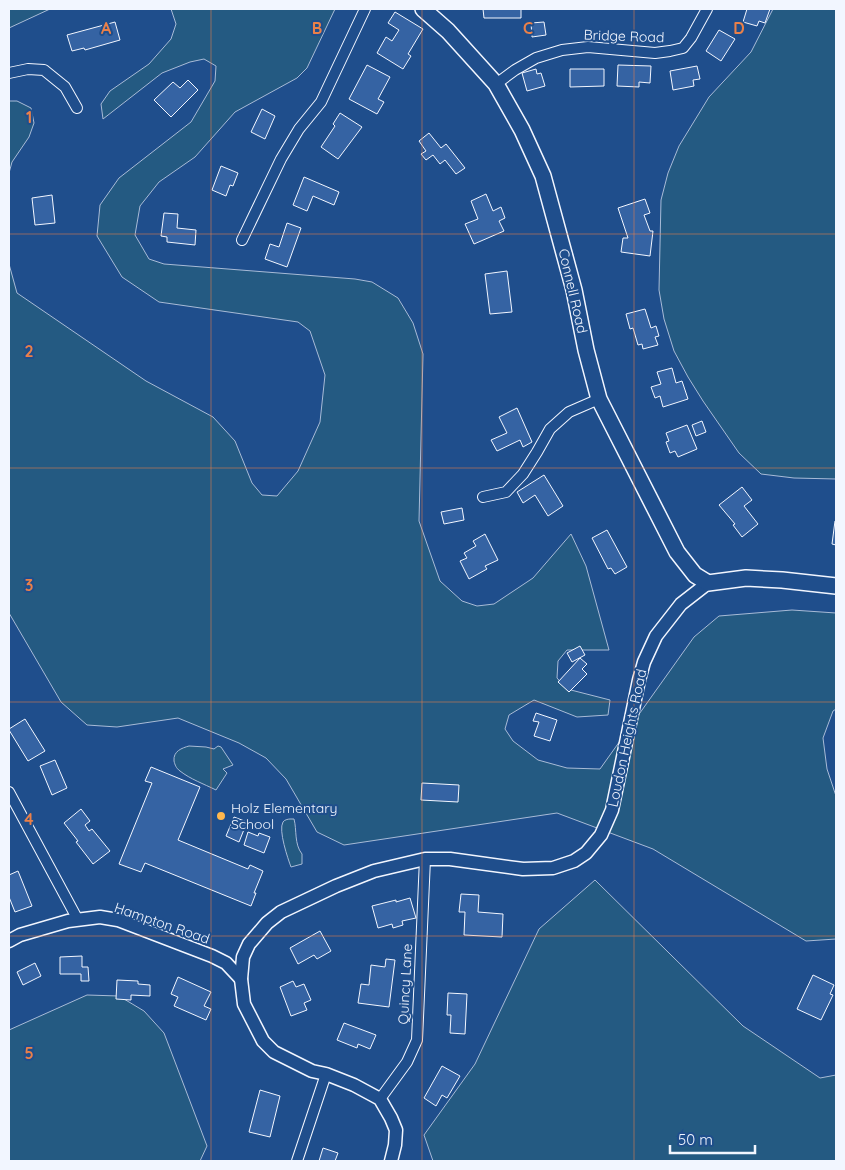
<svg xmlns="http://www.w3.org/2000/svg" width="845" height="1170" viewBox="0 0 845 1170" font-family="Quicksand,sans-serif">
	<rect width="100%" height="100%" fill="#1f4e8c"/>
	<g fill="#245a82" stroke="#a8bbd7">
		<polygon points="9,9 50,9 9,28"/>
		<polygon points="171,9 335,9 307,68 297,78 235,112 195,157 159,182 140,206 135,235 149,259 164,264 355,279 372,282 398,298 413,323 423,354 419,521 440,581 462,601 477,606 494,604 533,578 571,534 586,566 609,650 567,650 558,661 557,678 567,689 610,700 608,715 577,717 534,700 509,715 505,729 513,741 538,760 567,768 600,769 694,637 719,616 792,610 836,613 836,709 833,711 823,738 827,769 836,796 836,939 806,941 653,849 557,813 344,845 317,832 286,779 266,758 239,743 178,718 117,727 87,725 61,702 9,613 9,264 17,293 146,381 213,417 235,441 252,483 262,495 277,496 298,471 320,422 325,375 310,331 298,322 159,302 122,277 97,236 100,205 119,178 191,122 215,81 216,66 204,59 190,62 162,73 103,119 101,104 110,91 149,64 171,39 176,24"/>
		<polygon points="773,9 836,9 836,479 794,478 761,474 739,453 703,401 688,377 674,351 664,319 659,290 661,200 668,173 679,146 709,97 751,52"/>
		<polygon points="9,101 17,101 31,108 34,123 29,137 12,162 9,173"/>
		<path d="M189 746 206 747 214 749 218 746 221 747 233 765 223 769 227 773 216 790C204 784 190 779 180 771 176 768 175 765 174 761 173 751 182 748 189 746Z"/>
		<path d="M290 819H294C297 830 294 844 302 854V864L291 867C288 859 278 830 283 822 284 820 288 819 290 819Z"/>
		<polygon points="595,880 743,1026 820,1078 836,1075 836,1161 433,1161 424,1135 475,1064 539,929"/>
		<polygon points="87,995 119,996 144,1011 164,1033 207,1146 200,1161 9,1161 9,1030"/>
	</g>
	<g fill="#3563a3" stroke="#f2f6ff">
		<polygon points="483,9 521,9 521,18 484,18"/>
		<polygon points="747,9 770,9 765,23 759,21 757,26 743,22"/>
		<polygon points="395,12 423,29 408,54 411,56 403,69 377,53 386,37 392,41 399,30 388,23"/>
		<polygon points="115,22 120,40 85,50 84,48 72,51 67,35"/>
		<polygon points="544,22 546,35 532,37 531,23"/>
		<polygon points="719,30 735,39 721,61 706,51"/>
		<polygon points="367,65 390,77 378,99 384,102 377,114 349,99"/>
		<polygon points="618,65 651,66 650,83 639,82 639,87 617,86"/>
		<polygon points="697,66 700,79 693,80 694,86 673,90 670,71"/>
		<polygon points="536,69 537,74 541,73 545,86 527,91 522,73"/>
		<polygon points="570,69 604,69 604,86 570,87"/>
		<polygon points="188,80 198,90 171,117 154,100 173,82 180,88"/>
		<polygon points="262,109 275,116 265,139 251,132"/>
		<polygon points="340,113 362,127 338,159 321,147 335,126 333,124"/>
		<polygon points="429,133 441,148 446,144 465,168 456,174 445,160 440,164 433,155 426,160 421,154 426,151 419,141"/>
		<polygon points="221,166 238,173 233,186 230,185 226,196 212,190"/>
		<polygon points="304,177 339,192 334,205 313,196 307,211 293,205"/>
		<polygon points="486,194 493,211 501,207 505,218 499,221 504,231 474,244 465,224 478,219 471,201"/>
		<polygon points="52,195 55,223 35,225 32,198"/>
		<polygon points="645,199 650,213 644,215 650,231 653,231 650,256 621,252 623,238 628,238 618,208"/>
		<polygon points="164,213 178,214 177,228 196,230 195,245 167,242 167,237 161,236"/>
		<polygon points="287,223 301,228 287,267 265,259 270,244 279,247"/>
		<polygon points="507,271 512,312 490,314 485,274"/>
		<polygon points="645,309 651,328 656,326 659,336 655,337 658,345 643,349 642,344 638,345 633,328 630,329 626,314"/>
		<polygon points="672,368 676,383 682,381 688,399 663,407 660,396 655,398 651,387 661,384 657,372"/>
		<polygon points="517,408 532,442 523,447 520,440 497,451 491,440 507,433 499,417"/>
		<polygon points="702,421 706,432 696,436 692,425"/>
		<polygon points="687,425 697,449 678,457 675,451 670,453 666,442 669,441 666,433"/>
		<polygon points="544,475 563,506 548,516 535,495 523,503 517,492"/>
		<polygon points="742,487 752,500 744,506 758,524 742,537 733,525 735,524 719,505"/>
		<polygon points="462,508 464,520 444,524 441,512"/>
		<polygon points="835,521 836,521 836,545 832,544"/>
		<polygon points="607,530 627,567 615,574 611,568 608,569 592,538"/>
		<polygon points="485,534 498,560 485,566 487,569 469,579 460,561 467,558 464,553 476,546 473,541"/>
		<polygon points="580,646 585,655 572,662 567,653"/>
		<polygon points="580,658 587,664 582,669 587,674 569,692 558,682"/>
		<polygon points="536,713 557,720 550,741 534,736 539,722 533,721"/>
		<polygon points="25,719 45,751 28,761 9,730 9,729"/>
		<polygon points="55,760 67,788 52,795 40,766"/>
		<polygon points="151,767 200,787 178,840 248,869 250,865 263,871 254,893 256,893 251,906 145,863 141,872 119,864 152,783 145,781"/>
		<polygon points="422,783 459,785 458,802 421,800"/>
		<polygon points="81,809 90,821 85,825 89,831 92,829 110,851 93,864 76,842 78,841 64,823"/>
		<polygon points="234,817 247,822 239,842 226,836"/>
		<polygon points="248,832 258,836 259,833 270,837 264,853 244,845"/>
		<polygon points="18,871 32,906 15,912 9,897 9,875"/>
		<polygon points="461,894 479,895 478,912 503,914 502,937 464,935 465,912 459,912"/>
		<polygon points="410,898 416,918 402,921 403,925 393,928 392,924 378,928 372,906 396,900 396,902"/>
		<polygon points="320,931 331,951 317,959 314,955 298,964 290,948"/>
		<polygon points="82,956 82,967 88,967 89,981 81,981 81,974 60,974 60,957"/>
		<polygon points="386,959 395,960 389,1007 358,1003 361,984 369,985 371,965 385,967"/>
		<polygon points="35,963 41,976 23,985 17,972"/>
		<polygon points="813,975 834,985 830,994 833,995 821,1020 797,1009"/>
		<polygon points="178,977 211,992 204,1006 211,1009 206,1020 174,1006 178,997 171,994"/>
		<polygon points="117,980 138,981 138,984 150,985 150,996 131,995 131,1000 116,999"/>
		<polygon points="293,981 296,987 304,984 311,1000 304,1003 307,1010 291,1016 280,987"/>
		<polygon points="448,993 467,994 465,1034 450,1033 451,1015 447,1015"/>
		<polygon points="344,1023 376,1035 370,1049 358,1044 357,1048 337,1040"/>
		<polygon points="442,1066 460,1076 447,1098 442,1095 436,1106 424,1098"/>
		<polygon points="260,1090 280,1096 270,1137 249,1132"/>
		<polygon points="323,1148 338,1153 335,1161 319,1161"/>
	</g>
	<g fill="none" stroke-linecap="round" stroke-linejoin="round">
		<g stroke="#f2f6ff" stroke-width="12">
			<g id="minor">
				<polyline points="9,73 28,69 44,70 65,87 77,108"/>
				<polyline points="496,84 515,70 536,58 562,50 588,47 655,53 670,51 683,48 691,38 707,9"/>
				<polyline points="242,240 281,159 299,129 321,102 365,9"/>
				<polyline points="483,497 506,492 523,474 537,452 550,429 569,412 599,399"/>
				<polyline points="9,792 78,920"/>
				<polyline points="380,1099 407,1062 417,1040 425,859"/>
				<polyline points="297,1161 326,1074"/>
			</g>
		</g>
		<g stroke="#f2f6ff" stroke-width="15">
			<g id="tertiary">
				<polyline points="9,941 20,935 68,921 100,917 118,920 212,956 226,963 241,979"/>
				<polyline points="391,1161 395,1145 396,1130 391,1118 380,1099 354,1085 326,1074 312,1071 274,1052 263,1041 244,1004 241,979 243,957 249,944 267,923 281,912 336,886 374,871 425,859 450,859 523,869 553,868 574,861 586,853 601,835 612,810 639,680 644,662 656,636 681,604 708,583"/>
			</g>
		</g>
		<g stroke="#f2f6ff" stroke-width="18">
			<polyline id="secondary" points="423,9 448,31 496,84 522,130 543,176 574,290 586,350 599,399 677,552 695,575 708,583 746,578 782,580 836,586"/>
		</g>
		<use href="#minor" stroke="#1f4e8c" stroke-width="10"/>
		<use href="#tertiary" stroke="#1f4e8c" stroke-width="12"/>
		<use href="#secondary" stroke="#1f4e8c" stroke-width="15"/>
	</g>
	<path fill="none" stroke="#ea8049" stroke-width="1" stroke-opacity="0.55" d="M211 9V1161M422 9V1161M634 9V1161M9 234H836M9 468H836M9 702H836M9 936H836"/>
	<circle fill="#ffb74d" stroke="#1f4e8c" stroke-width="2" cx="221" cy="816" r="5"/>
	<g text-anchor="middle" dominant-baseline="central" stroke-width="4" stroke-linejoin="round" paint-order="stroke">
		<g font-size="14" fill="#f2f6ff" stroke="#1f4e8c">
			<text transform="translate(624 36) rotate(2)">Bridge Road</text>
			<text transform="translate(573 291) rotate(77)">Connell Road</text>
			<text transform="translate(627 738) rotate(-78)">Loudon Heights Road</text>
			<text transform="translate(162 923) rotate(19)">Hampton Road</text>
			<text transform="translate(405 984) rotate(-87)">Quincy Lane</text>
		</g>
		<g font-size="14" fill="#f2f6ff" stroke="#1f4e8c" text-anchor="start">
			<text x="231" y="808">Holz Elementary<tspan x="231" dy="16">School</tspan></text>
		</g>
	</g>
	<g font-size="16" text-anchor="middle" font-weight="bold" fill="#ea8049" stroke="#1f4e8c" stroke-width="4" stroke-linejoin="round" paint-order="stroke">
		<text x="106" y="34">A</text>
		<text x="317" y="34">B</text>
		<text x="528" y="34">C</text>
		<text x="739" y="34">D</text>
		<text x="29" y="123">1</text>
		<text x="29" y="357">2</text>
		<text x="29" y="591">3</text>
		<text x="29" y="825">4</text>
		<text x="29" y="1059">5</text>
	</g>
	<rect width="845" height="1170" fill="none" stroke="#f2f6ff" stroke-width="20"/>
	<path d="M670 1145v8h85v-8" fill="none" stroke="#f2f6ff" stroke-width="2.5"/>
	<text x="678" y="1145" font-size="15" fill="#f2f6ff" stroke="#1f4e8c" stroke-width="4" paint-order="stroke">50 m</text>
</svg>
